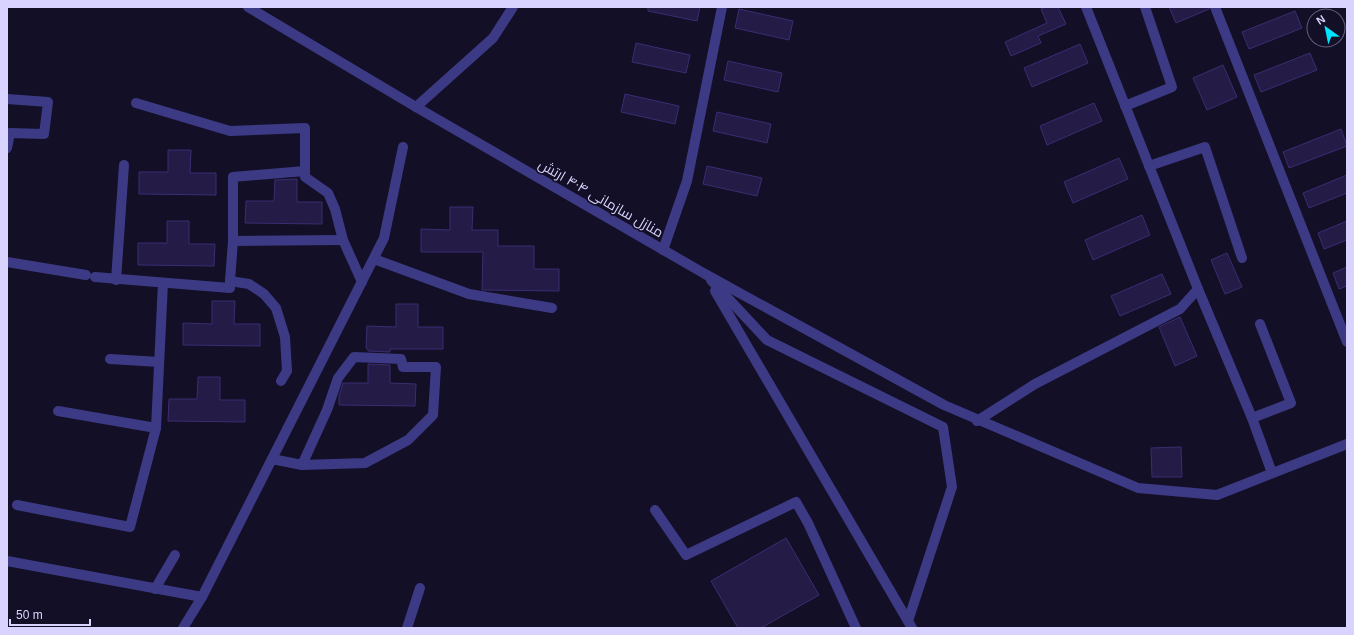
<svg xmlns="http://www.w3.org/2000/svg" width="1354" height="635" viewBox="0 0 1354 635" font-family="Arial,Cairo,sans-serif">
	<rect width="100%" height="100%" fill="#130f26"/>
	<g fill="#241b47" stroke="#3b2d73">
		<polygon points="648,7 700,7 697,21 648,11"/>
		<polygon points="1046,7 1058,7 1066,24 1038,36 1041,43 1011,56 1005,42 1047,23 1041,9"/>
		<polygon points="1169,7 1209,7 1209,9 1176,23"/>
		<polygon points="739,9 793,21 789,40 735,28"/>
		<polygon points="1295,11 1302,28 1249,49 1242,32"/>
		<polygon points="636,43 690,55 686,73 632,62"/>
		<polygon points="1080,44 1088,63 1032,87 1024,68"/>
		<polygon points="1310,53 1317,70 1261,92 1254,75"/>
		<polygon points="728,61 782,73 778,92 724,80"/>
		<polygon points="1223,65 1237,97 1207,110 1193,78"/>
		<polygon points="625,94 679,106 675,124 621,112"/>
		<polygon points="1094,103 1102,121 1047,145 1040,126"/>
		<polygon points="717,112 771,124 767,143 713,131"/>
		<polygon points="1341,129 1347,146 1289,168 1283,152"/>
		<polygon points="168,150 191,150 190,173 216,173 216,195 139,194 139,172 168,172"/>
		<polygon points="1119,158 1128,179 1073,203 1064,182"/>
		<polygon points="707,166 762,178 757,196 703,184"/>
		<polygon points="1347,175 1347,193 1309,208 1303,193"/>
		<polygon points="297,179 297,202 322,202 322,224 245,223 246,201 274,201 275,180"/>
		<polygon points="450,207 473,207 472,230 498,230 498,246 534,246 534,269 559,269 559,291 482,290 483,252 421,252 421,229 450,230"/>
		<polygon points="1142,215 1150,235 1093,260 1085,240"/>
		<polygon points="167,221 189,221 189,244 215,244 214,266 138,265 138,243 167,243"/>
		<polygon points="1347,221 1347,240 1324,249 1318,233"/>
		<polygon points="1227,253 1242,287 1225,294 1211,260"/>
		<polygon points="1347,267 1347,286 1339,289 1333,273"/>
		<polygon points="1162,274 1171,294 1120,316 1111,296"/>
		<polygon points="212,301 235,301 234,324 260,324 260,346 183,345 183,323 212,324"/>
		<polygon points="396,304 418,304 418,327 443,327 443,349 390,349 390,352 368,351 368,349 366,348 367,326 396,327"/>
		<polygon points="1180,317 1197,356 1175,366 1159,327"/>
		<polygon points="368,364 390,365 390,383 416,384 415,406 339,405 339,396 343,383 368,383"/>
		<polygon points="198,377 220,377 220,400 245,400 245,422 168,421 169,399 197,399"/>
		<polygon points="1181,447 1182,477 1152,477 1151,448"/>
		<polygon points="786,538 819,595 761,628 738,628 711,581"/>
	</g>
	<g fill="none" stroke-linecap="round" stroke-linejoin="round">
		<g stroke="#3d3a85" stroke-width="10">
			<polyline points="248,7 416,107 705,274 944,405 1138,488 1217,495 1347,444"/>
			<polyline points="1215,7 1347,342"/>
			<polyline points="7,99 48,102 44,134 10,133 7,148"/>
			<polyline points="136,103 230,131 305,128 305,177 328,193 335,209 343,240 362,282"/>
			<polyline points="1125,106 1172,87 1145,7"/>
			<polyline points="416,107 493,38 513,7"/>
			<polyline points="1149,166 1205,147 1242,258"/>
			<polyline points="233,241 343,240"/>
			<polyline points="663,250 687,181 722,7"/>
			<polyline points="374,259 469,294 552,308"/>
			<polyline points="7,262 86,275"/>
			<polyline points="95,277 230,288 230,281"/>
			<polyline points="116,280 124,165"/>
			<polyline points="711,280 767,340 943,427 952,487 908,621"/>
			<polyline points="1198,289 1252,418 1272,473"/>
			<polyline points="715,291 912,628"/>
			<polyline points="110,359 159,362"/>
			<polyline points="281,381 287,371 285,337 276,308 264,294 249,284 230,281 233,241 233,177 305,171"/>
			<polyline points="58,411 156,428"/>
			<polyline points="1252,418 1291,403 1260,324"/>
			<polyline points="977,421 1035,384 1180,309 1198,289 1086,7"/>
			<polyline points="272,459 302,465 365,463 408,440 433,415 436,367 403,367 401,359 354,357 338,378 327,410 302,465"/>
			<polyline points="17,505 130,527 156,428 163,283"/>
			<polyline points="655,510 686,555 796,502 808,523 856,628"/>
			<polyline points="7,561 202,597"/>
			<polyline points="155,589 175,555"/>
			<polyline points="183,628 202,597 384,238 403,147"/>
			<polyline points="407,628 420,588"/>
		</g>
	</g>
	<g text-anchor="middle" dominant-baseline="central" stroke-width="3.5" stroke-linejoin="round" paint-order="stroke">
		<g font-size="14" fill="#d9d4ff" stroke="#130f26">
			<text transform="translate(601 198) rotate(30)">منازل سازمانی ۴۰۴ ارتش</text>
		</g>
	</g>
	<rect width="1354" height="635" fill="none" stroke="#d9d4ff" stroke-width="16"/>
	<g transform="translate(1326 28) rotate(327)"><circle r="19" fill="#130f26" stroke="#625e7d"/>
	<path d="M0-3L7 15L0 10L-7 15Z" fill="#00e5ff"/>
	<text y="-6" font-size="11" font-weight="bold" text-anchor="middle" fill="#d9d4ff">N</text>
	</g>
	<path d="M10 619v6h80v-6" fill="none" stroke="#d9d4ff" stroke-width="2"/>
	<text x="16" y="619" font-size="12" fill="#d9d4ff" stroke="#130f26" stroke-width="3" paint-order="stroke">50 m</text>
</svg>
